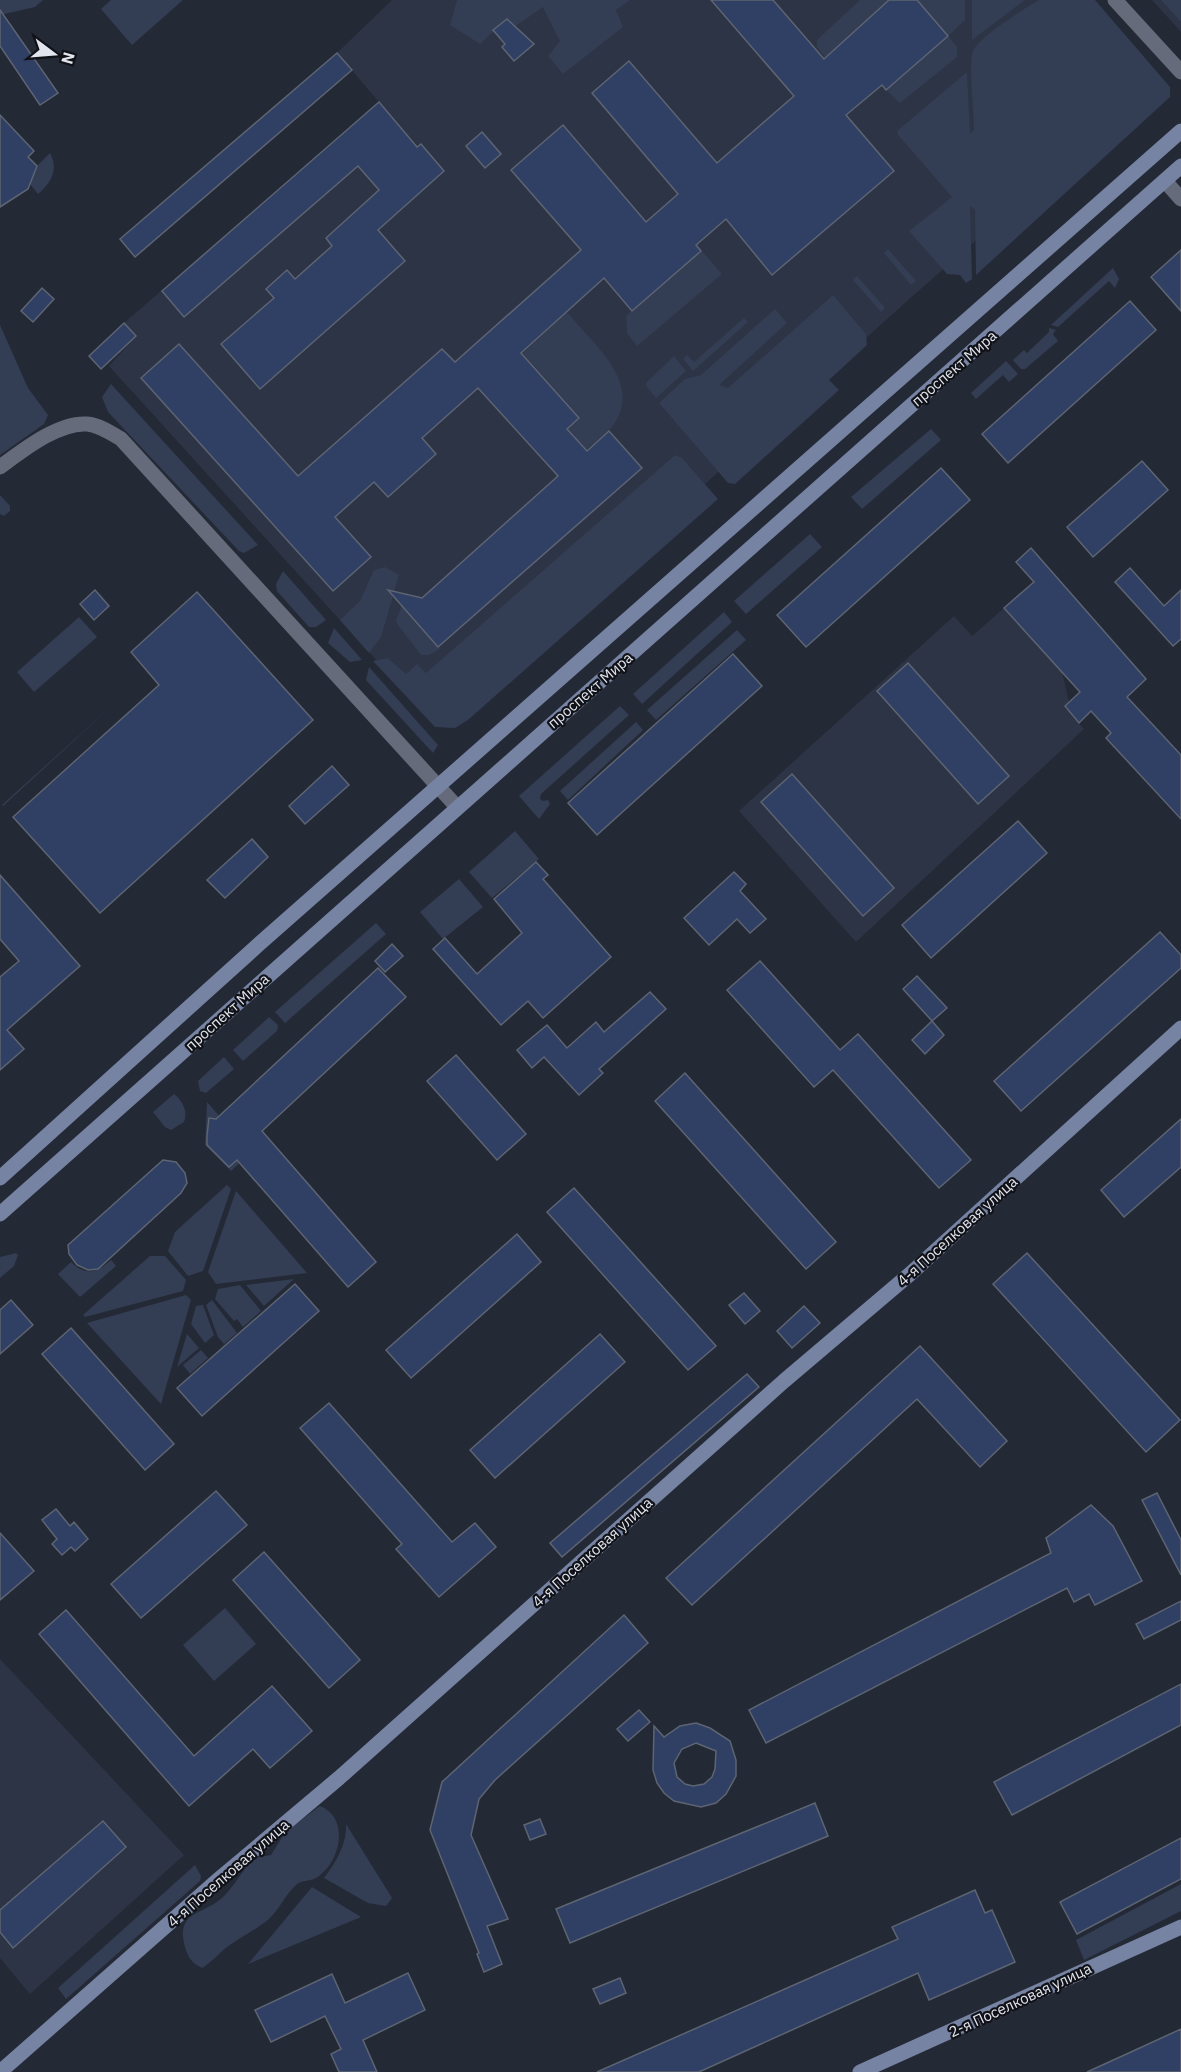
<svg xmlns="http://www.w3.org/2000/svg" width="1181" height="2072" viewBox="0 0 1181 2072" font-family="'IBM Plex Sans',sans-serif">
	<rect width="100%" height="100%" fill="#242936"/>
	<g fill="#2d3445">
		<polygon points="392,0 1091,0 1161,79 907,301 437,727 109,366 136,336 124,323 379,102 337,53"/>
		<polygon points="1152,0 1181,0 1181,32"/>
		<polygon points="1004,608 1062,672 1069,702 1065,707 1084,729 856,942 739,811 954,616 972,636"/>
		<polygon points="0,1659 184,1855 30,1994 0,1958"/>
	</g>
	<g fill="#333d54">
		<polygon points="0,0 43,0 35,7 0,15"/>
		<polygon points="111,0 183,0 132,45 101,9"/>
		<polygon points="457,0 630,0 616,10 623,27 563,74 548,56 560,41 543,7 514,27 507,19 480,44 450,25"/>
		<polygon points="860,0 889,0 826,58 817,47 817,40"/>
		<polygon points="917,0 965,0 965,20 948,36 957,47 957,57 900,103 886,90 948,36"/>
		<polygon points="972,0 1025,0 972,40"/>
		<path d="M1039 0H1095L1170 87V97L976 275 975 210 970 206 972 279 966 283 960 275 947 274 909 231 952 197 898 135 897 131 967 72 970 134 974 130C974 112 968 64 973 51 979 37 1025 8 1039 0Z"/>
		<polygon points="1161,0 1181,0 1181,22"/>
		<path d="M50 153C59 169 51 183 38 194L30 184 37 166Z"/>
		<polygon points="888,249 916,281 911,285 884,253"/>
		<polygon points="702,251 722,274 637,346 627,333 626,316"/>
		<polygon points="1113,268 1119,279 1115,288 1109,281 1058,327 1051,325"/>
		<polygon points="857,276 885,308 881,312 853,280"/>
		<polygon points="833,295 866,334 867,345 829,380 839,390 735,484 728,483 659,403 685,379 701,375 775,309 787,323 719,385 728,388"/>
		<path d="M567 312C590 341 641 380 616 421 610 432 596 441 586 450L568 429 580 418 523 353Z"/>
		<polygon points="744,318 748,322 693,371 683,359 687,355 694,362"/>
		<polygon points="0,325 28,388 48,415 44,424 0,455"/>
		<polygon points="1049,328 1056,330 1053,334 1058,341 1025,369 1021,369 1013,360 1024,350 1027,353 1049,332"/>
		<polygon points="674,356 686,371 656,398 646,386 646,383"/>
		<polygon points="1006,361 1018,374 1009,382 1003,375 976,399 971,393"/>
		<polygon points="111,384 258,545 244,553 239,551 108,412 102,397"/>
		<polygon points="931,429 941,440 862,509 851,497"/>
		<polygon points="675,455 682,458 718,499 468,720 455,728 435,727 373,661 388,658 406,674 417,664 426,673"/>
		<polygon points="0,495 10,506 10,511 4,516 0,514"/>
		<polygon points="810,534 822,547 746,614 734,601"/>
		<polygon points="385,567 399,575 381,637 369,653 340,620 360,601 374,570"/>
		<polygon points="283,571 326,620 316,627 309,627 277,591 276,584"/>
		<polygon points="402,605 440,649 429,655 421,655 398,625 396,621"/>
		<polygon points="724,612 732,622 642,704 633,694"/>
		<polygon points="79,617 97,637 34,692 17,672"/>
		<polygon points="334,628 362,660 350,662 328,643"/>
		<polygon points="737,630 746,640 656,720 647,710"/>
		<polygon points="369,667 438,745 433,753 366,680"/>
		<polygon points="114,704 3,806 2,805"/>
		<polygon points="620,706 629,715 541,794 540,799 543,801 548,800 550,804 539,819 519,796"/>
		<polygon points="636,722 643,730 568,800 560,791"/>
		<polygon points="515,831 539,859 492,898 469,872"/>
		<polygon points="459,879 483,907 443,939 420,912"/>
		<polygon points="376,923 386,934 285,1023 275,1012"/>
		<polygon points="269,1017 278,1025 277,1031 243,1061 233,1050"/>
		<polygon points="224,1057 234,1069 206,1093 200,1091 198,1081"/>
		<path d="M174 1094C183 1101 188 1112 184 1122L171 1130 165 1127 153 1112Z"/>
		<polygon points="207,1102 251,1152 231,1171 205,1145"/>
		<polygon points="227,1185 231,1189 203,1271 188,1276 168,1251 175,1232"/>
		<polygon points="236,1191 307,1273 216,1284 208,1272"/>
		<polygon points="16,1253 18,1255 14,1266 0,1278 0,1257"/>
		<polygon points="150,1256 165,1256 186,1280 183,1291 85,1317 83,1315"/>
		<path d="M111 1260 116 1266 80 1297 58 1274 71 1262C86 1277 98 1272 111 1260Z"/>
		<polygon points="294,1279 264,1306 246,1285"/>
		<polygon points="240,1285 261,1311 243,1327 237,1319 234,1321 215,1299 218,1289"/>
		<polygon points="186,1295 191,1300 161,1404 87,1323"/>
		<polygon points="212,1300 237,1333 224,1344 218,1337 206,1305"/>
		<polygon points="203,1305 214,1335 205,1343 191,1324 196,1306"/>
		<polygon points="187,1334 199,1348 177,1367"/>
		<polygon points="201,1350 208,1358 190,1374 183,1365"/>
		<polygon points="225,1608 256,1644 214,1681 183,1645"/>
		<path d="M320 1806C351 1818 340 1864 316 1878 308 1882 302 1879 295 1886 285 1895 279 1910 269 1919 256 1930 240 1937 227 1947 218 1954 212 1962 202 1968 192 1963 188 1958 185 1947 175 1911 203 1915 222 1898 234 1887 242 1870 254 1858L271 1855 286 1831Z"/>
		<path d="M346 1824 392 1898 386 1906 368 1903 324 1878C336 1862 347 1844 346 1824Z"/>
		<polygon points="195,1865 201,1876 200,1881 66,1999 58,1988"/>
		<polygon points="1181,1884 1181,1911 1084,1960 1076,1940"/>
		<polygon points="312,1887 361,1917 248,1964"/>
	</g>
	<g fill="#303f64" stroke="#5d6472" stroke-width="1.5" fill-rule="evenodd">
		<polygon points="711,0 773,0 824,59 889,0 917,0 948,36 886,90 882,85 846,115 894,171 772,275 726,219 696,245 701,251 632,311 604,278 521,353 579,418 567,429 587,451 609,431 642,468 438,647 388,590 422,598 558,476 478,388 422,438 436,454 388,497 374,482 335,517 371,557 333,591 141,378 179,344 298,476 442,349 455,362 581,250 511,170 563,125 646,222 678,194 592,93 629,61 717,163 794,96"/>
		<polygon points="0,10 58,93 40,105 0,46"/>
		<polygon points="507,19 534,44 514,61 502,47 505,44 493,30"/>
		<polygon points="337,53 352,70 135,257 120,239"/>
		<polygon points="379,102 417,147 421,144 444,171 378,230 405,261 260,389 221,344 274,298 266,289 287,270 295,279 332,246 326,238 379,190 358,166 184,317 162,291"/>
		<polygon points="0,115 34,151 28,157 37,166 28,189 0,207"/>
		<polygon points="482,132 501,154 485,168 466,146"/>
		<polygon points="1181,250 1181,311 1151,277"/>
		<polygon points="42,288 54,299 33,322 21,311"/>
		<polygon points="1130,301 1156,330 1008,463 982,434"/>
		<polygon points="124,323 136,336 101,369 89,356"/>
		<polygon points="1142,461 1168,490 1093,557 1067,527"/>
		<polygon points="941,468 970,500 806,647 777,615"/>
		<polygon points="1031,548 1146,679 1127,697 1181,755 1181,819 1106,738 1111,733 1091,711 1079,723 1065,706 1080,692 1004,608 1034,582 1016,562"/>
		<polygon points="1130,568 1164,606 1181,590 1181,639 1173,646 1115,582"/>
		<polygon points="95,590 109,606 94,620 80,604"/>
		<polygon points="197,592 313,720 100,913 13,817 159,685 131,652"/>
		<polygon points="733,654 762,686 597,835 568,803"/>
		<polygon points="908,663 1009,776 978,804 877,691"/>
		<polygon points="332,766 349,785 305,824 289,806"/>
		<polygon points="792,774 894,888 863,916 761,802"/>
		<polygon points="1018,821 1047,853 931,958 902,925"/>
		<polygon points="252,839 268,857 225,898 207,880"/>
		<polygon points="536,862 548,875 543,879 611,957 543,1018 528,1001 501,1025 433,949 445,938 477,974 522,933 494,899"/>
		<polygon points="734,872 746,884 740,891 766,919 750,933 737,919 709,945 684,918"/>
		<polygon points="0,875 80,966 7,1030 24,1049 0,1070 0,977 19,961 0,939"/>
		<polygon points="1160,932 1181,955 1181,968 1021,1111 994,1081"/>
		<polygon points="392,944 403,956 385,972 375,961"/>
		<polygon points="760,961 840,1050 858,1034 971,1160 939,1188 833,1070 814,1087 727,990"/>
		<polygon points="378,968 406,997 262,1131 376,1262 348,1287 237,1160 229,1167 207,1145 207,1136 209,1118 216,1119"/>
		<polygon points="917,976 947,1008 932,1021 903,989"/>
		<polygon points="650,992 666,1009 599,1069 603,1073 579,1095 544,1057 532,1068 517,1050 547,1025 567,1048 596,1022 604,1032"/>
		<polygon points="932,1021 944,1035 925,1054 912,1040"/>
		<polygon points="456,1055 526,1134 497,1160 427,1081"/>
		<polygon points="685,1073 836,1242 806,1269 655,1101"/>
		<polygon points="1181,1119 1181,1167 1124,1217 1101,1190"/>
		<polygon points="163,1160 176,1162 185,1173 187,1183 181,1193 98,1269 88,1270 77,1265 69,1254 68,1245"/>
		<polygon points="574,1188 716,1346 688,1370 547,1212"/>
		<polygon points="517,1234 541,1262 411,1378 386,1350"/>
		<polygon points="1027,1253 1180,1420 1146,1452 993,1284"/>
		<polygon points="295,1284 319,1311 202,1416 177,1388"/>
		<polygon points="744,1293 760,1311 745,1324 729,1305"/>
		<polygon points="11,1300 33,1325 0,1354 0,1310"/>
		<polygon points="804,1306 820,1323 792,1348 777,1331"/>
		<polygon points="71,1328 174,1444 145,1470 42,1354"/>
		<polygon points="600,1334 625,1362 495,1478 470,1450"/>
		<polygon points="920,1346 1007,1441 980,1467 917,1399 692,1605 666,1578"/>
		<polygon points="747,1374 759,1387 562,1557 550,1543"/>
		<polygon points="329,1403 452,1542 475,1523 496,1547 439,1597 396,1549 402,1544 300,1428"/>
		<polygon points="216,1491 247,1525 141,1618 111,1584"/>
		<polygon points="1157,1493 1181,1540 1181,1575 1142,1500"/>
		<polygon points="1091,1505 1113,1526 1142,1581 1095,1605 1089,1594 1074,1602 1067,1588 766,1743 749,1710 1051,1553 1046,1538"/>
		<polygon points="56,1509 70,1526 74,1522 88,1539 75,1551 71,1547 62,1555 52,1544 57,1539 42,1520"/>
		<polygon points="0,1533 34,1571 0,1600"/>
		<polygon points="264,1552 360,1660 329,1688 233,1580"/>
		<polygon points="1181,1601 1181,1620 1144,1639 1136,1624"/>
		<polygon points="66,1610 194,1756 272,1686 312,1731 270,1768 253,1749 189,1806 39,1634"/>
		<polygon points="624,1615 648,1643 495,1780 479,1799 471,1835 508,1919 487,1926 502,1964 484,1972 477,1954 479,1953 430,1830 442,1782"/>
		<polygon points="1181,1684 1181,1725 1012,1815 994,1782"/>
		<polygon points="639,1710 650,1722 628,1741 617,1729"/>
		<path d="M696 1723 710 1728 730 1741 736 1760V1776L726 1794 716 1803 701 1807 674 1801 664 1793 657 1783 653 1770 654 1726 664 1737 680 1726ZM696 1743 716 1751 715 1769 712 1777 704 1784 693 1786 685 1784 677 1777 674 1763 682 1749Z"/>
		<polygon points="815,1803 828,1836 570,1943 556,1909"/>
		<polygon points="540,1819 546,1834 530,1840 524,1825"/>
		<polygon points="103,1821 126,1847 13,1948 0,1932 0,1910"/>
		<polygon points="1181,1838 1181,1879 1077,1934 1060,1902"/>
		<polygon points="975,1890 985,1913 992,1910 1015,1962 929,2000 918,1973 699,2072 597,2072 898,1939 892,1927"/>
		<polygon points="408,1973 425,2010 363,2040 377,2072 339,2072 331,2054 341,2049 325,2016 271,2042 255,2010 332,1974 345,2003"/>
		<polygon points="620,1978 626,1993 600,2004 593,1989"/>
		<polygon points="1181,2029 1181,2072 1087,2072 1131,2052"/>
	</g>
	<g fill="none" stroke-linecap="round" stroke-linejoin="round">
		<g stroke="#656b7a" stroke-width="15">
			<polyline points="1115,0 1181,72"/>
			<polyline points="1165,181 1181,199"/>
			<path d="M0 467C22 451 58 422 87 424 99 425 111 433 121 439L457 807"/>
		</g>
		<g stroke="#7683a2" stroke-width="15">
			<polyline points="0,1178 258,945 1181,131"/>
			<polyline points="0,1214 1181,166"/>
			<polyline points="0,2072 218,1880 339,1778 784,1381 910,1274 1181,1028"/>
			<polyline points="860,2072 1181,1927"/>
		</g>
	</g>
	<g text-anchor="middle" dominant-baseline="central" stroke-width="4.5" stroke-linejoin="round" paint-order="stroke">
		<g font-size="15" fill="#e2e5ee" stroke="#101218">
			<text transform="translate(954 368) rotate(-41)">проспект Мира</text>
			<text transform="translate(590 690) rotate(-41)">проспект Мира</text>
			<text transform="translate(227 1012) rotate(-42)">проспект Мира</text>
			<text transform="translate(957 1231) rotate(-42)">4-я Поселковая улица</text>
			<text transform="translate(592 1552) rotate(-42)">4-я Поселковая улица</text>
			<text transform="translate(228 1873) rotate(-41)">4-я Поселковая улица</text>
			<text transform="translate(1020 2000) rotate(-25)">2-я Поселковая улица</text>
		</g>
	</g>
	<g transform="translate(54 54) rotate(106)" stroke="#101218" stroke-width="4.5" paint-order="stroke">
	<path d="M0-4.5L10 22L0 15L-10 22Z" fill="#e2e5ee"/>
	<text y="-9" font-size="16" font-weight="bold" text-anchor="middle" fill="#e2e5ee">N</text>
	</g>
</svg>
